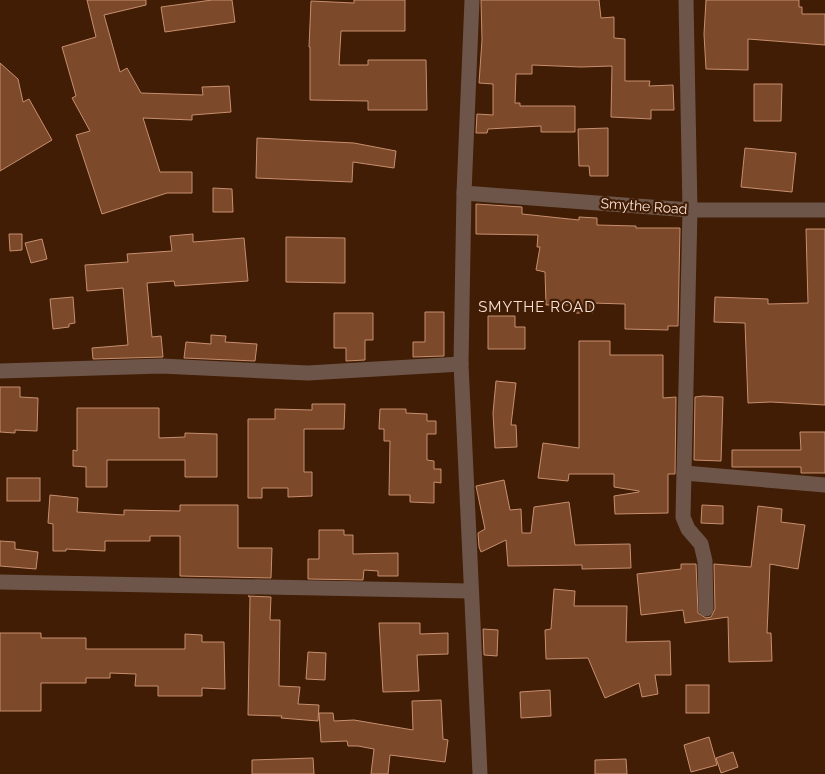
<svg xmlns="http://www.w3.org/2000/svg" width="825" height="774" viewBox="0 0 825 774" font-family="Raleway,sans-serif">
	<rect width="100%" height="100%" fill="#411d05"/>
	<g fill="#7c492b" stroke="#c78f6e">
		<polygon points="87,0 146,0 146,5 104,15 120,72 127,68 141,93 203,95 202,87 229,86 231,112 192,115 192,120 143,118 160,172 192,172 192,193 167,193 102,214 76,135 90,131 72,98 76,96 62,47 96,37"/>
		<polygon points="212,0 232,0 235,22 165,32 161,7"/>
		<polygon points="354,0 405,0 405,31 341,31 339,65 368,65 368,60 426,60 427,110 368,110 368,101 310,100 310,47 309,47 311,1 354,3"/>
		<polygon points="481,0 599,0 601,18 614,17 614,38 625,39 625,81 650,81 649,86 673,85 674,110 651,110 651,119 611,117 612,66 581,67 532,65 532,74 516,74 515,103 520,103 520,106 575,106 575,132 541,132 541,126 488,129 487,133 476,133 477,114 493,115 493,84 479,83 482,40"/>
		<polygon points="706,0 799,0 799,7 802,7 802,14 825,14 825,45 748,39 748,70 706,69 704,34"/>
		<polygon points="0,63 18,79 23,102 29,99 52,140 0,171"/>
		<polygon points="754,84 782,84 781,121 754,121"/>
		<polygon points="608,128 608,176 590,176 589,166 579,166 578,129"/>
		<polygon points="257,138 354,143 396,151 394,168 353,162 352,182 256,178"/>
		<polygon points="745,148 796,153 792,192 741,187"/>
		<polygon points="213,188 232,189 233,212 213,212"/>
		<polygon points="476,204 522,207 522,214 579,220 579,217 597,218 597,225 636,226 636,228 680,228 678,326 668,326 668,330 625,329 625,304 592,303 593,313 573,313 573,305 546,305 545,272 536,270 540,247 537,247 538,235 476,234"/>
		<polygon points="806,229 825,229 825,405 771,402 748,403 745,323 714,322 715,297 768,299 768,304 808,303"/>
		<polygon points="9,234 22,234 22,250 10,251"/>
		<polygon points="193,234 193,242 244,238 248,281 175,286 174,281 147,283 152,337 161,336 163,357 93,359 92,348 128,345 123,288 87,291 85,265 128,262 127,254 172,251 170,236"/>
		<polygon points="286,237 345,238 345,283 286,282"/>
		<polygon points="42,239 47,259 31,263 25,243"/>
		<polygon points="73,297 75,323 69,324 69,327 53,329 50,299"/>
		<polygon points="425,312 444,312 444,356 413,357 413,342 425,342"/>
		<polygon points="334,313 373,313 373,340 365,340 365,360 346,361 346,348 334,348"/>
		<polygon points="488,316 515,316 515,327 525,327 525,349 488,349"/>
		<polygon points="211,335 226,336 225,342 257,344 255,361 184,358 186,342 211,344"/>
		<polygon points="579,341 610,341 610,355 663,355 663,398 676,397 675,474 668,474 668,513 615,514 614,496 639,492 639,491 614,487 614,474 569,474 568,481 538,478 543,443 579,448"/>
		<polygon points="496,381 516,383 511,425 516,425 517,447 495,448 493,413"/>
		<polygon points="0,387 20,387 20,397 38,398 37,431 15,430 15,433 0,432"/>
		<polygon points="703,396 723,397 721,461 694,460 695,397"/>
		<polygon points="312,404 345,404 344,429 304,429 304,472 312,472 312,496 288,497 288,488 262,488 262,498 248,498 248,419 275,419 275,409 312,410"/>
		<polygon points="77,408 159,408 159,438 185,437 185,433 217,434 217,477 185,477 185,460 107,460 107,487 86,487 86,467 73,466 73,450 77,451"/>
		<polygon points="380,409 406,409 406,413 427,414 427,421 436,421 436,434 427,434 427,460 434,461 434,469 441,469 441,483 434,482 434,503 410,502 410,495 389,495 390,441 384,441 384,429 379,429"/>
		<polygon points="800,432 825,432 825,473 801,473 801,467 732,467 732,450 801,450"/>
		<rect x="7" y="478" width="33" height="23"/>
		<polygon points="504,480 510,510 521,509 522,533 531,533 534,507 569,502 575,545 630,544 631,568 582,569 582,565 508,566 506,540 481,552 479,547 478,533 485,529 476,486"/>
		<polygon points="50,495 78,498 77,512 124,515 124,510 180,511 180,505 238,505 238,548 272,548 271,578 180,576 180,536 150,536 150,541 105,541 105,551 66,549 66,551 53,551 53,524 48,523"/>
		<polygon points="702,505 723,506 723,524 701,523"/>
		<polygon points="758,506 782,509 781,522 805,525 798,569 770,564 767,633 771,633 772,661 729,662 728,617 685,623 683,610 641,615 637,574 681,569 681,564 696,564 698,613 706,618 711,617 715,609 714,564 751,567"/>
		<polygon points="319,530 344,530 344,535 353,535 353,554 398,553 398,576 378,576 378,571 364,570 363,580 308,579 308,559 319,559"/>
		<polygon points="0,541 15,542 15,549 38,552 36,569 0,566"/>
		<polygon points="554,589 575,591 574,606 627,606 626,642 670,641 671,675 655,675 658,694 642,697 639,683 605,698 588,658 546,659 545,630 551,629"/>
		<polygon points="248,596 271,597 270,620 280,620 279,686 300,687 298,704 319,705 318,721 281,718 282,716 248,715 250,597"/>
		<polygon points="379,623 420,623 420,634 448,633 448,654 417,655 419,691 383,692"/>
		<polygon points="483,629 498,630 497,656 484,655"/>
		<polygon points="0,633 41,633 41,638 86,638 86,649 185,649 185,634 202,635 202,642 224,642 225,689 202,688 202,696 158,696 158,686 135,686 136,674 110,673 110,678 86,678 86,683 41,683 41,711 0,711"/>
		<polygon points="308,652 326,653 325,680 306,679"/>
		<rect x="686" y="685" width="23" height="28"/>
		<polygon points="550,690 551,716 521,718 520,692"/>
		<polygon points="441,700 443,739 448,740 445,762 390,755 388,774 371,774 374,749 358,746 348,746 347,741 321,742 319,713 333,713 334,721 354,720 413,730 412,701"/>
		<polygon points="709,737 717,765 691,772 684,745"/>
		<polygon points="733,752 738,767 721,773 716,758"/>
		<polygon points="313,758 314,774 252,774 252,760"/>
		<polygon points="626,759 627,774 595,774 595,760"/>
	</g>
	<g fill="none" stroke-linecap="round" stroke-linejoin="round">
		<g stroke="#6d5649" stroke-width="15">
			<polyline points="472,0 464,193 461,364 480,774"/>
			<polyline points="686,0 690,210 683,517 688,529 701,544 705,561 706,609"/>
			<polyline points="464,193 690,210 825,210"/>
			<polyline points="0,371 161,366 308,373 461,364"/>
			<polyline points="684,473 825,485"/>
			<polyline points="0,582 470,591"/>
		</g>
	</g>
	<g text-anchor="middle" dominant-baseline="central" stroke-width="4.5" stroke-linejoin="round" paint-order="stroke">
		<g font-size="14" fill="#fbe2d5" stroke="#411d05">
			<text transform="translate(644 206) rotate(4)">Smythe Road</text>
		</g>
		<g font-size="15" letter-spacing="1" fill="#fbe2d5" stroke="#411d05">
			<text x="537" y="307">SMYTHE ROAD</text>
		</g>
	</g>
</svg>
